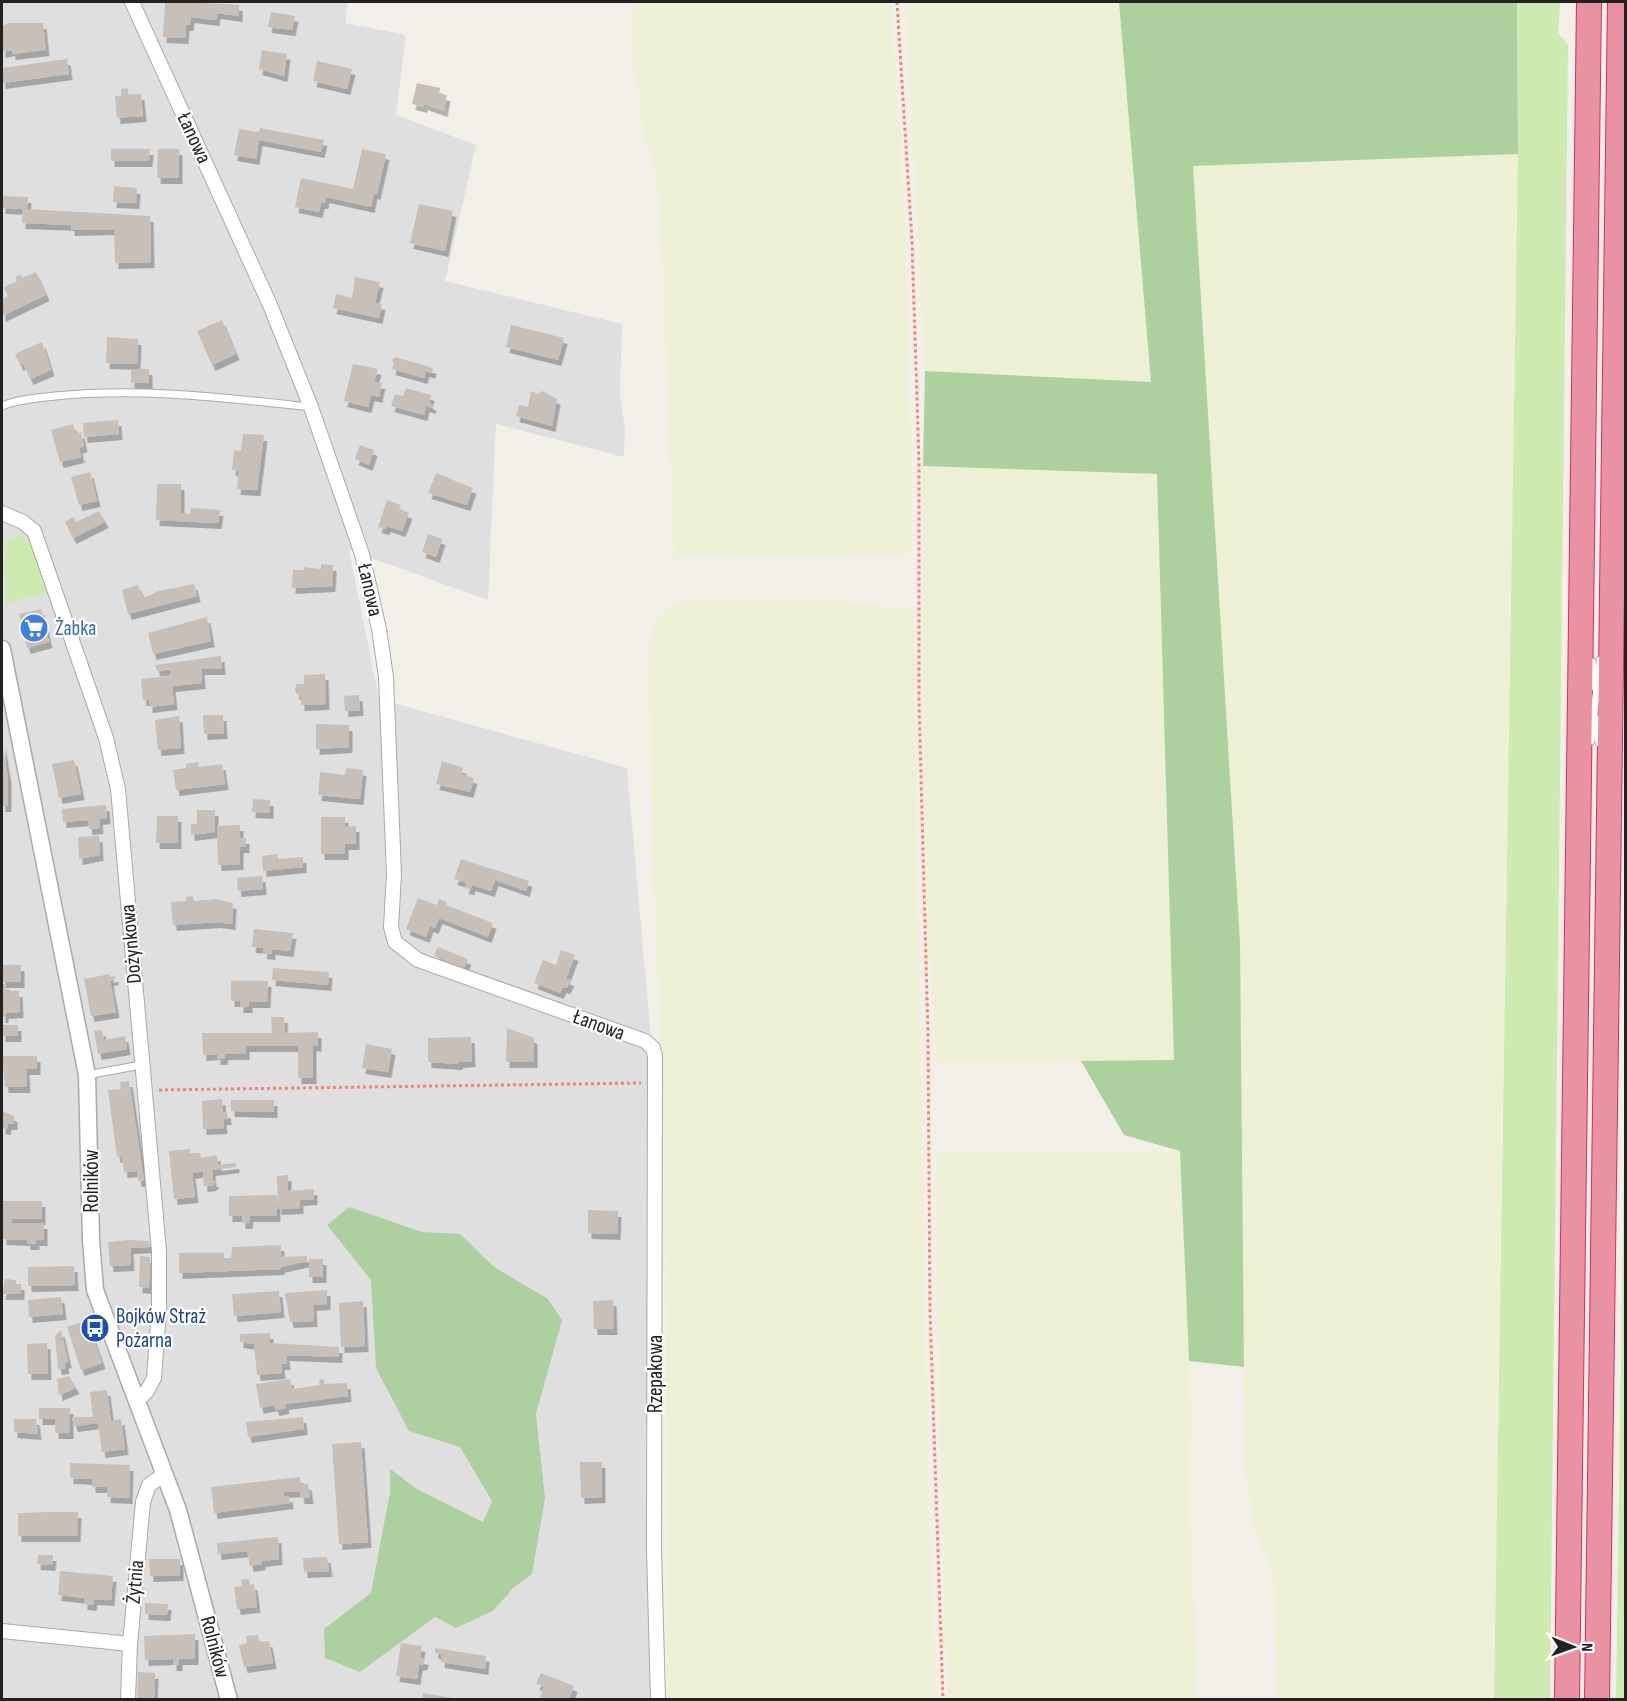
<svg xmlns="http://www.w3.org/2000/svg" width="1627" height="1701" viewBox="0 0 1627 1701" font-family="'Sofia Sans Condensed',sans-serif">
	<defs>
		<filter id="shadow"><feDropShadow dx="3.5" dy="6" stdDeviation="0" flood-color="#0004"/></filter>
	</defs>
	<rect width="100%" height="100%" fill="#f2efe9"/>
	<polygon fill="#e0dfdf" points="2,2 348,2 345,23 406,35 396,115 476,145 445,281 622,324 620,395 625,430 624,457 496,424 488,600 349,550 379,699 627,768 655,1083 658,1699 2,1700"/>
	<g fill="#eef0d5">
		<polygon points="638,2 891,2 905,229 912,481 911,554 674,558 661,228 656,176 642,128 637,77 632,70 631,55 631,16"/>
		<polygon points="905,2 1119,2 1151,383 925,371"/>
		<polygon points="1518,154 1515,634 1504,982 1494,1699 1277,1699 1273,1570 1255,1534 1244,1461 1240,943 1193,166"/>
		<polygon points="923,466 1157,474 1164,611 1174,1061 937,1062 929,950 925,805"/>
		<polygon points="824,599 913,610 929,1520 937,1699 667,1699 665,1152 653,867 648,640 661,613 684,601"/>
		<polygon points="1180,1151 1191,1414 1189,1496 1198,1699 947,1699 937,1326 936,1153"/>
	</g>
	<g fill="#cdebb0">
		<polygon points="1517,2 1560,2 1558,33 1568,45 1550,1699 1494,1700 1518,154"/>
		<path d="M21 535C37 544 42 576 47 593L6 603 4 568 6 548 10 539Z"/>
		<polygon points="1625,1088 1626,1699 1616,1700"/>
	</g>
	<g fill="#add19e">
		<polygon points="1119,2 1517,2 1518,154 1193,166 1240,943 1244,1367 1189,1361 1180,1151 1124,1135 1081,1061 1174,1060 1157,474 923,466 925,371 1151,382"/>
		<polygon points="349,1207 422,1232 460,1234 494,1267 548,1299 562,1320 536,1414 545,1498 532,1574 513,1588 493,1611 456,1628 435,1617 360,1672 325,1658 324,1629 371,1593 390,1492 390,1469 417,1489 483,1522 492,1501 460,1447 409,1431 376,1368 371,1280 327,1225"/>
	</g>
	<g fill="#c7bfb8" filter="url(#shadow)">
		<polygon points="186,2 239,5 239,16 217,13 216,20 191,17 190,25 186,25 185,38 163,37 165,3"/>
		<polygon points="271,12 295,16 292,30 268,27"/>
		<polygon points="8,23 43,23 46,50 12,54 12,50 2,52 2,26"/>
		<polygon points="262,50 287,54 284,76 259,69"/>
		<polygon points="67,59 69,74 2,83 2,68"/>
		<polygon points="317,61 352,69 347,89 313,81"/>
		<polygon points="417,83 440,88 439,94 447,95 444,111 424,104 424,107 412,104"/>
		<polygon points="128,88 128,95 141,94 143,116 117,118 115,96 121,96 121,89"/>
		<polygon points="260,128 324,140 321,152 259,140 256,159 234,155 239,129 259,132"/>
		<polygon points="111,149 150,149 149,161 111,161"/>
		<polygon points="158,149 179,149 179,178 157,178"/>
		<polygon points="362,149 386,154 377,194 374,193 371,207 326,197 325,203 321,203 319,212 295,207 301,178 353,189"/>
		<polygon points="114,186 137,188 136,203 113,202"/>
		<polygon points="2,196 28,197 27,209 150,216 151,262 115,263 114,229 71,230 71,225 22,223 23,209 2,208"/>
		<polygon points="419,204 453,211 445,251 410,243"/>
		<polygon points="36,272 46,295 2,316 2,299 8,296 4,287 17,281 15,277 21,274 22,278"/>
		<polygon points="355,277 380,282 375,303 382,304 379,318 333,308 336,294 352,298"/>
		<polygon points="222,320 236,354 212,365 197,331"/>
		<polygon points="511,325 564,338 558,360 506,347"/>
		<polygon points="107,337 138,339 137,364 106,363"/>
		<polygon points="42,342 51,370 30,379 23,363 20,365 15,354"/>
		<polygon points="395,357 433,368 432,373 426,371 424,378 392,369 394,361 391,361"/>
		<polygon points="353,364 378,369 374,382 382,383 380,391 379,397 371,395 368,407 344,401"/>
		<rect x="131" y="369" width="18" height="14"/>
		<polygon points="406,388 431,395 429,403 433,405 432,408 426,406 424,415 391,406 395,394 403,396"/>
		<polygon points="531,391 538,394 542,391 557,399 552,426 516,416 519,405 528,407"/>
		<polygon points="118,420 119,434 84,437 83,423"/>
		<polygon points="73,424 76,434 81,432 84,446 79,448 81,457 60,462 51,430"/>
		<polygon points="243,434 264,435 257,490 237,489 239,471 232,470 234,450 241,451"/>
		<polygon points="360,445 374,450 369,465 355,459"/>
		<polygon points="90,472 97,501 79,505 71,477"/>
		<polygon points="436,473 473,488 467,505 428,493"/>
		<polygon points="157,484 181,484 181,513 190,514 191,508 220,510 218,523 156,520"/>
		<polygon points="387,500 401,505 399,509 409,513 402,531 387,526 386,529 378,527"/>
		<polygon points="99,511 105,522 73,538 65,522 73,517 76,522"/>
		<polygon points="428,534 442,539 436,557 422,552"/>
		<polygon points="321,564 333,565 332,586 292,588 293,570 304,570 304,567 321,569"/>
		<polygon points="194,584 197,596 128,614 122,590 138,585 143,598 159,591"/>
		<polygon points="41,609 49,642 27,648 19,614"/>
		<polygon points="207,617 211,641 153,654 148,633"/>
		<polygon points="221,656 222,669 201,669 202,683 172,686 174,704 149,707 149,700 143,700 141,679 171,676 170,669 157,671 155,665"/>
		<polygon points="325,674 326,704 301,705 301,697 296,693 295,688 297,684 304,684 304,675"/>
		<polygon points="359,695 360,710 345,711 344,696"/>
		<polygon points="203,715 223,715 224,733 204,734"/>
		<polygon points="179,716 181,748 158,750 155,720"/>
		<polygon points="316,724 349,725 349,747 316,749"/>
		<polygon points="2,742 8,777 8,806 2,806"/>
		<polygon points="74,760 81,794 59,798 52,764"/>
		<polygon points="442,761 463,768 461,774 474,778 470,792 436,784"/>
		<polygon points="198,762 199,767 222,764 225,784 176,790 173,770 186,768 186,764"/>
		<polygon points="346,768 363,770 360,799 318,795 320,772 345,775"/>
		<polygon points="253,799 270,800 270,813 252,812"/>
		<polygon points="106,805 107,818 99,819 100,828 89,829 88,820 63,822 62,809"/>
		<polygon points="197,810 215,810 215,832 191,835 191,824 197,824"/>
		<polygon points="157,816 178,816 178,843 156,843"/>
		<polygon points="321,817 345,817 345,827 356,826 356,844 345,844 345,854 321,854"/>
		<polygon points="240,825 240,838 246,838 246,847 240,847 240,864 218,865 217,826"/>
		<polygon points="99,836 100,855 79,859 78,837"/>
		<polygon points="278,854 278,859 303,857 303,867 263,871 262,856"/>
		<polygon points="461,859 529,881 526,891 495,880 491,891 472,885 471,889 465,888 467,883 454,879"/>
		<polygon points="262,876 263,889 238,891 237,878"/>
		<polygon points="193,896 194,901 216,899 233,903 232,924 217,922 173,925 171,902 186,901 186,897"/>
		<polygon points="418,898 437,905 439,899 447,902 446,905 493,923 488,937 439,918 435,928 430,926 426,937 406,929"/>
		<polygon points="254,929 293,933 290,951 272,949 272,954 263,953 264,948 252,947"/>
		<polygon points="438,947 468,959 464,968 434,956"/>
		<polygon points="561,950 575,955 566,979 571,980 567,988 563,987 560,993 534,983 543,960 556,965"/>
		<rect x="2" y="965" width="19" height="17"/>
		<polygon points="273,968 329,972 328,985 272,980"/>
		<polygon points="110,974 110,977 115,976 115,979 110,980 116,1012 91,1016 84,979"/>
		<polygon points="231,981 268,981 267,1002 249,1002 249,1007 240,1007 240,1001 231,1001"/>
		<polygon points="2,984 6,984 6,991 19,991 20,1012 5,1013 5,1017 2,1017"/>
		<polygon points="271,1017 284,1017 285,1033 318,1032 318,1046 313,1045 313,1078 298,1078 298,1046 246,1046 246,1054 225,1054 224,1059 217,1059 217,1054 203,1055 202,1033 272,1033"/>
		<rect x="2" y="1025" width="16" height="11"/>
		<polygon points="507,1028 534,1038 534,1062 506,1062"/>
		<polygon points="102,1030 104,1040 125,1036 127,1049 98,1054 94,1031"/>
		<polygon points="471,1037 472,1061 459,1062 459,1064 428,1062 428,1038"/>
		<polygon points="366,1044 392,1049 388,1072 362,1068"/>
		<polygon points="2,1056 37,1056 37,1069 26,1069 27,1087 5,1087"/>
		<polygon points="129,1081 144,1181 138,1181 137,1171 124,1172 122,1156 117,1157 108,1090 121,1089 120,1082"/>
		<polygon points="222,1099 223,1112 227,1112 228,1119 223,1119 224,1128 203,1129 202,1101"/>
		<polygon points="231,1100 274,1100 274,1112 231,1111"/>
		<polygon points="2,1111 14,1116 14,1124 8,1124 7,1129 2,1128"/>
		<polygon points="190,1149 190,1153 200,1153 201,1158 217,1155 218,1165 236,1163 236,1167 212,1170 213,1181 216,1181 213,1185 204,1186 203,1171 192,1173 195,1197 174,1199 169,1151"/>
		<polygon points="288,1175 288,1191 314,1189 314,1199 300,1200 300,1208 278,1209 277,1176"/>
		<polygon points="277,1195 277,1216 250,1216 249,1223 242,1223 242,1216 229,1216 229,1196"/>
		<polygon points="2,1201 42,1201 42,1219 12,1219 12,1223 44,1223 44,1240 36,1240 36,1244 27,1244 27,1240 3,1239"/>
		<polygon points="588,1210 618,1211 617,1234 588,1233"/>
		<polygon points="129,1240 149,1241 150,1247 130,1248 131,1265 110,1266 108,1242"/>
		<polygon points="281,1245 281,1257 307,1256 307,1261 281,1267 281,1269 179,1273 179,1253 224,1253 224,1258 231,1258 232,1247"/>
		<polygon points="140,1256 150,1257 149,1288 139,1287"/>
		<rect x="309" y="1259" width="14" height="18"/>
		<polygon points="74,1266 75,1285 28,1286 28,1267"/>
		<polygon points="5,1279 16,1280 16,1284 21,1284 21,1294 2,1294"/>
		<polygon points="327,1290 327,1304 313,1305 314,1321 290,1322 285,1293"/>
		<polygon points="279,1291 281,1312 234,1316 232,1294"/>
		<polygon points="61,1297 63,1314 29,1317 28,1300"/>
		<polygon points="613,1300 614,1329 594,1329 593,1301"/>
		<polygon points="363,1301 365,1346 341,1347 339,1303"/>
		<polygon points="87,1320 102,1363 81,1370 67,1327"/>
		<polygon points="61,1330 68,1362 65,1363 66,1368 58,1369 55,1336"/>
		<polygon points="270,1333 270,1343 339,1347 339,1357 286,1355 287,1364 281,1364 282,1373 257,1375 254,1344 240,1342 240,1334"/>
		<polygon points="47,1343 48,1374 28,1374 27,1344"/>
		<polygon points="69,1376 76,1388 59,1395 57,1379"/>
		<polygon points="290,1379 292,1389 320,1385 319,1380 324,1379 324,1384 347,1383 348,1396 285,1404 286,1408 276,1410 274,1405 260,1408 256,1384"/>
		<polygon points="107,1390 111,1421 121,1419 125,1449 102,1452 98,1423 74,1426 72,1417 93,1417 90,1392"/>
		<polygon points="39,1408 70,1408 70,1433 55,1433 55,1419 39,1419"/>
		<polygon points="303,1417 304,1429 248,1437 246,1422"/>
		<polygon points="14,1419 36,1419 38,1434 14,1432"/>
		<polygon points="361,1442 368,1542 339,1544 332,1444"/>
		<polygon points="580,1462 602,1462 602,1497 581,1498"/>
		<polygon points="70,1463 130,1465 129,1498 107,1497 107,1487 92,1487 92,1479 70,1478"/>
		<polygon points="300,1477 301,1485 308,1484 310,1498 301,1498 300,1491 284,1492 284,1497 289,1496 290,1503 214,1513 211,1487"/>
		<polygon points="47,1512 78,1512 77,1536 18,1536 18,1513"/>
		<polygon points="278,1537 279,1559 262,1561 262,1564 250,1566 247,1551 218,1554 217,1543"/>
		<polygon points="38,1555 53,1555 52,1565 37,1564"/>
		<polygon points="327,1557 329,1571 304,1572 303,1558"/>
		<polygon points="149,1559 180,1559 180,1575 150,1576"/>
		<polygon points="60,1571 113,1576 111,1600 94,1599 93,1605 84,1604 84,1598 58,1595"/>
		<polygon points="249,1579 250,1585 254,1584 257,1607 237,1609 234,1587 242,1586 241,1580"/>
		<polygon points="145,1603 168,1604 167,1615 145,1614"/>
		<polygon points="195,1634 195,1659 179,1659 179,1665 173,1665 173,1659 145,1660 144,1636"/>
		<polygon points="258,1635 259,1642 269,1641 273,1663 244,1667 239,1645 247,1643 246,1636"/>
		<polygon points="401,1643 422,1646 420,1658 425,1659 424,1664 419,1665 417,1679 396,1676"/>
		<polygon points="435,1648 486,1656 485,1669 441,1662 442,1654 435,1653"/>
		<polygon points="138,1672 155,1673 154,1700 137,1700"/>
		<polygon points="541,1673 574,1686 569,1700 539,1700 544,1686 536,1684"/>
		<polygon points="423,1693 453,1698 453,1700 422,1700"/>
	</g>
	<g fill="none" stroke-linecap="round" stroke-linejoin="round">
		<g stroke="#a9a9a9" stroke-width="9">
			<g id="service">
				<path d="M2 406C18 399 38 398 55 396 140 387 227 398 311 407"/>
				<polyline points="1592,662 1594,687"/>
				<polyline points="1597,719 1599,743"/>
				<polyline points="1591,741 1600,660"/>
				<polyline points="87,1075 141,1065"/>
			</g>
		</g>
		<g stroke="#a9a9a9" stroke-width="16">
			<g id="minor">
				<polyline points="132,2 270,305 311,407 362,554 379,629 386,677 394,874 391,927 395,942 418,960 645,1041 653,1048 655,1056 654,1549 658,1700"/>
				<polyline points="2,513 23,522 34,531 106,738 118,789 159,1251 159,1311 154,1378 147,1391 137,1401"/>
				<polyline points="2,1631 130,1644"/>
				<polyline points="128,1700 130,1644 143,1502 149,1485 165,1474"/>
			</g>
		</g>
		<g stroke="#a9a9a9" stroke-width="19">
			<polyline id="tertiary" points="2,649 87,1075 91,1240 95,1290 178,1510 229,1700"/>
		</g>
		<g stroke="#dc2a67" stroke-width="26">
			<g id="motorway">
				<polyline points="1567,1700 1589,2"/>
				<polyline points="1597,1700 1620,2"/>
			</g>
		</g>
		<g stroke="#fa8072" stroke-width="3" stroke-dasharray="3 3" stroke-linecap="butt">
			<polyline points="897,2 912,242 919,462 919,702 928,1035 930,1312 943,1700"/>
			<polyline points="159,1090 641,1083"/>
		</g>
		<use href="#service" stroke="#fff" stroke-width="7"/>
		<use href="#minor" stroke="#fff" stroke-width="14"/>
		<use href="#tertiary" stroke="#fff" stroke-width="16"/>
		<use href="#motorway" stroke="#e892a2" stroke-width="24"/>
	</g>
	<defs>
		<g id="supermarket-disc" transform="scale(1.5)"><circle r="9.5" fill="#3f7fe0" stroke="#fff"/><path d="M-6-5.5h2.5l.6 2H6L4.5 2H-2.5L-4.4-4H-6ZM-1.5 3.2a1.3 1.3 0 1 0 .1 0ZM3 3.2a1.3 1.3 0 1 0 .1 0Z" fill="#fff"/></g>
		<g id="bus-disc" transform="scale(1.5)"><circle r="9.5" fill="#1a4fb4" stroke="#fff"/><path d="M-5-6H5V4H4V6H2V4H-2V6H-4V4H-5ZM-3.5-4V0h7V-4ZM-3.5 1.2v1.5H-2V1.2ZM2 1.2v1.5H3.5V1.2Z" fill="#fff"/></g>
	</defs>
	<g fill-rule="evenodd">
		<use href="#supermarket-disc" x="34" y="628"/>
		<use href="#bus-disc" x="95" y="1328"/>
	</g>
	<g text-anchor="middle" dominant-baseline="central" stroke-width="4.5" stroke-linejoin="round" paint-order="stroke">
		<g font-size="21" fill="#222" stroke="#fff">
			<text transform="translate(194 138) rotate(65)">Łanowa</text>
			<text transform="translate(370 590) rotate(77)">Łanowa</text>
			<text transform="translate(131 944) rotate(-95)">Dożynkowa</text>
			<text transform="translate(599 1025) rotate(20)">Łanowa</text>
			<text transform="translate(91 1181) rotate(-90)">Rolników</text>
			<text transform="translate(655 1374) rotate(-90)">Rzepakowa</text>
			<text transform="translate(135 1582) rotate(-85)">Żytnia</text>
			<text transform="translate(215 1647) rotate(75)">Rolników</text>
		</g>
		<g font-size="21" fill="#366cbe" stroke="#fff" text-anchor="start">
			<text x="55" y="628">Żabka</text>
		</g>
		<g font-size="21" fill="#164399" stroke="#fff" text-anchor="start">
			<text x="116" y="1316">Bojków Straż<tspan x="116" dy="24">Pożarna</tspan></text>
		</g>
	</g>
	<rect width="1627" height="1701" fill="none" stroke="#222222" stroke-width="6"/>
	<g transform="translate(1573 1647) rotate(91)" stroke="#ffffff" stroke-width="4.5" paint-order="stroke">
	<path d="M0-4.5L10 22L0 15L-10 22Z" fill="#222222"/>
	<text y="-9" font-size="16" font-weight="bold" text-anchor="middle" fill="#222222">N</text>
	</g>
</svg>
